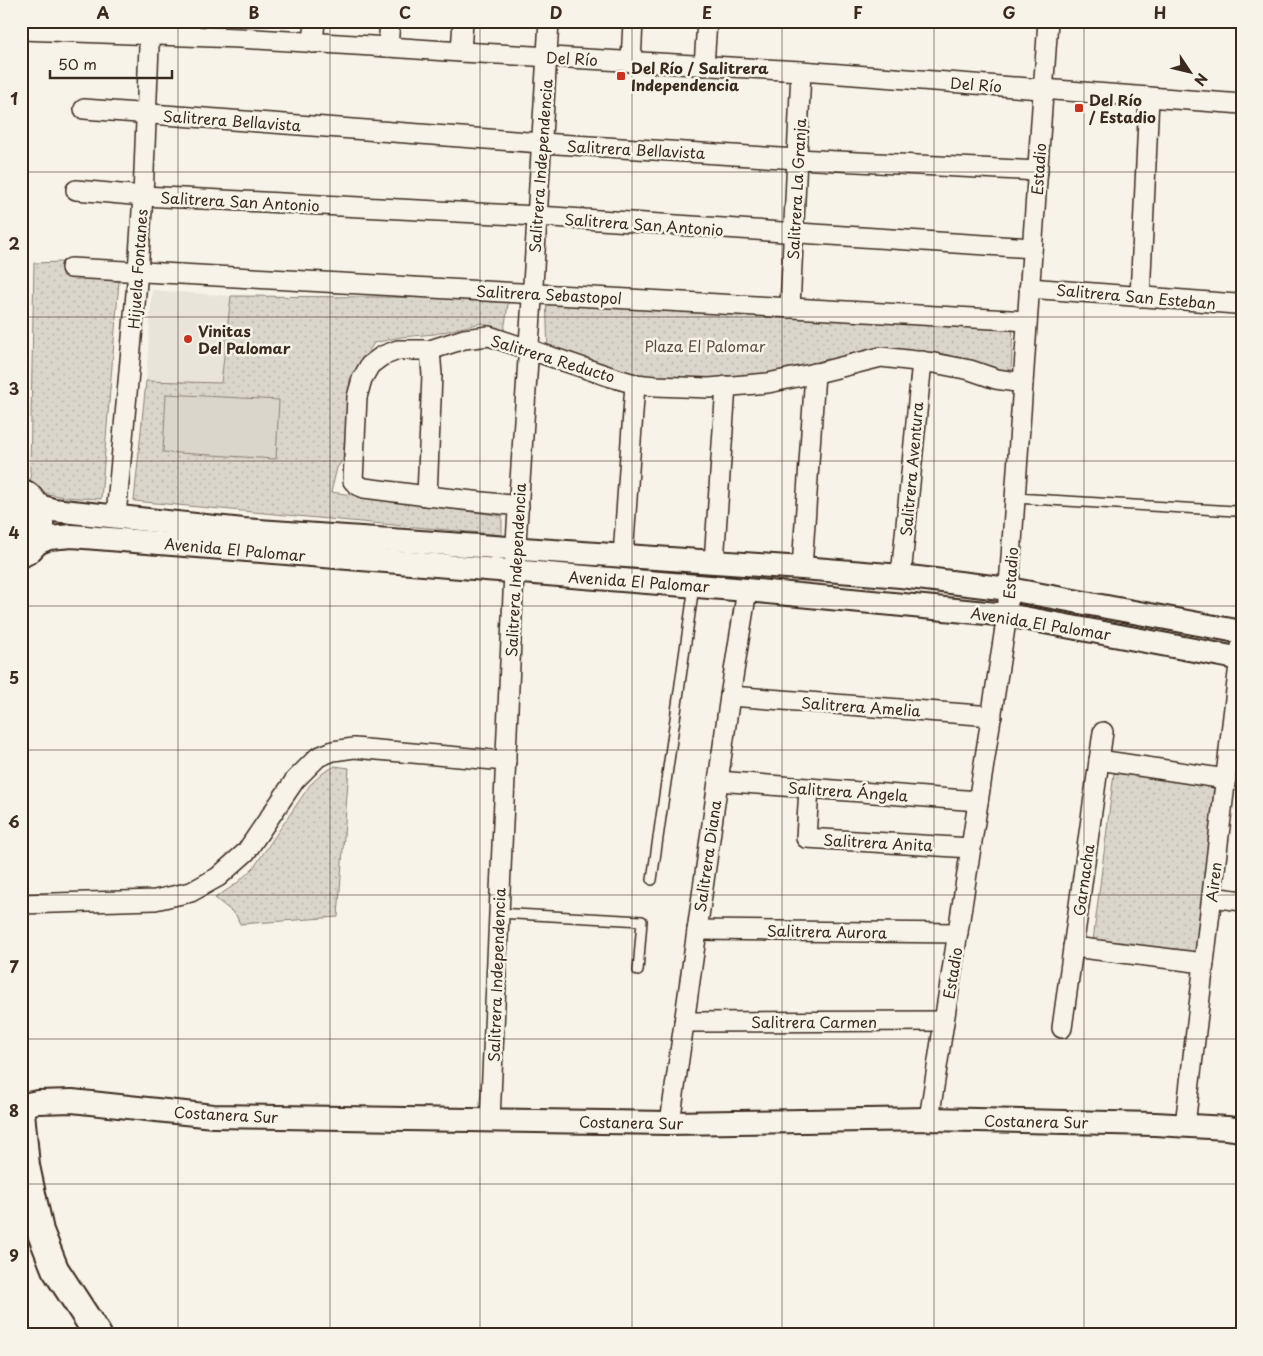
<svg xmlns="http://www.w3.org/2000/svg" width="1263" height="1356" viewBox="0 0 1263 1356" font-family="'Playpen Sans',sans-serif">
	<defs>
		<pattern id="grass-dots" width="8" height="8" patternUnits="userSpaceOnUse" patternTransform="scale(1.25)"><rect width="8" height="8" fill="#dbd6cb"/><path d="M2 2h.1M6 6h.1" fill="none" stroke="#bdb8ae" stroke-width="1.8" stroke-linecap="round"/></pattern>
	</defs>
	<rect width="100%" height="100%" fill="#f7f3e8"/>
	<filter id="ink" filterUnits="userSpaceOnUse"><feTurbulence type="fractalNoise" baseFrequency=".02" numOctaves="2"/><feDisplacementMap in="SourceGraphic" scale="10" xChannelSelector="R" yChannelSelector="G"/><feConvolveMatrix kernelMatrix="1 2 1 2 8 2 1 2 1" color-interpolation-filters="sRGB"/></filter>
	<g filter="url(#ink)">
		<polygon fill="#e9e4d9" points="152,290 231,296 221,384 146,381"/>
		<g fill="url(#grass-dots)" stroke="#8b8074">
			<path d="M62 262V276L119 281 101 499C85 498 39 499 32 483 30 480 31 474 30 471L34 263Z"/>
			<polygon points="546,294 1013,326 1011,372 954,359 924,354 760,380 657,380 548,355"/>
			<polygon points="231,296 509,298 504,331 481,323 435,334 401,337 374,343 350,379 343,459 337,468 331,492 502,516 502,535 134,501 146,381 221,383"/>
			<polygon points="335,766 349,768 338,917 240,924 236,915 215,898 236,884 254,867 310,785 323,773"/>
			<polygon points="1114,773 1218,786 1197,954 1093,941"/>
		</g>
		<polygon fill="#dbd6cb" stroke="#8b8074" points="166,394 279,400 276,459 163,452"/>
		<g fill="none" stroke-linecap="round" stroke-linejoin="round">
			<g stroke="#3b2a1e" stroke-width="12">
				<g id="service">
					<polyline points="1015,498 1235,511"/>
					<polyline points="652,880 694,586"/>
					<polyline points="499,913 642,921 638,971"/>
				</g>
			</g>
			<g stroke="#3b2a1e" stroke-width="22">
				<g id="minor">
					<polyline points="21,30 239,38 388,47 461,52 801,71 1242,104"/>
					<polyline points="313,43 315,21"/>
					<polyline points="388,47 390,21"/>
					<polyline points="461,52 463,21"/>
					<polyline points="631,62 633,21"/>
					<polyline points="704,66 707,21"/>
					<polyline points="84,109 541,143 797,159 1038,171"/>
					<polyline points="76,190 143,196 537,216 1032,248"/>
					<polyline points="71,268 1027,321"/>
					<polyline points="1029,288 1236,304 1242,302"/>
					<polyline points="1140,297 1149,97"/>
					<polyline points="790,308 801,71"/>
					<polyline points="427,496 432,375 430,350"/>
					<polyline points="519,506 427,496 364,488 359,486 353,481 357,397 362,379 370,365 382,356 398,350 430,350 464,339 489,336 611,377 635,384 655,386 709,388 768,383 821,372 881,357 934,363 970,370 996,379 1023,383"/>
					<polyline points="116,516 138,271 143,196 150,21"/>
					<polyline points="623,556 635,384"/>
					<polyline points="714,562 726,386"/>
					<polyline points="802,568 815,373"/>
					<polyline points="901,576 922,361"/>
					<polyline points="730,696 992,716"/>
					<polyline points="1099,760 1226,779"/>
					<polyline points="718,781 978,801"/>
					<polyline points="809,788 806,838 971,848"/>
					<polyline points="1212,897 1242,901"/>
					<polyline points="21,904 155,900 191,892 218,877 246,852 295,780 318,757 333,751 354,748 506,761"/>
					<polyline points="697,930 958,933"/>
					<polyline points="1073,947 1204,963"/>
					<polyline points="684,1022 944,1021"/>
					<polyline points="1062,1028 1103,732"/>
					<polyline points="929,1119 1007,615 1048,21"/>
					<path d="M490 1120 514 572C527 388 538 205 549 21"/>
					<polyline points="670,1123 730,696 747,590"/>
					<polyline points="1185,1125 1242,639"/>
				</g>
			</g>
			<g stroke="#3b2a1e" stroke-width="26">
				<g id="tertiary">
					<polyline points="35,503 43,507 53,510 243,530 802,568 901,576 1009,589 1242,632"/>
					<polyline points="33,545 49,538 72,536 747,590 1007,615 1242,659"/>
					<polyline points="21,1105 38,1102 72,1101 213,1116 670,1123 929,1119 1155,1124 1227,1128 1242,1130"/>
				</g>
			</g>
			<g stroke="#3b2a1e" stroke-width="30">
				<g id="secondary">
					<path d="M21 492C46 503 47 543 21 554"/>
					<polyline points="21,1112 26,1166 40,1231 55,1269 98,1335"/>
				</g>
			</g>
			<use href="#service" stroke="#f7f3e8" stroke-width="9"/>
			<use href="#minor" stroke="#f7f3e8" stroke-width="19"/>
			<use href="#tertiary" stroke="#f7f3e8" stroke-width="22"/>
			<use href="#secondary" stroke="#f7f3e8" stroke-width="26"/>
		</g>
	</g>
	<path fill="none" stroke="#3b2a1e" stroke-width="1" stroke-opacity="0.55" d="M178 21V1335M330 21V1335M480 21V1335M632 21V1335M782 21V1335M934 21V1335M1084 21V1335M21 172H1242M21 317H1242M21 461H1242M21 606H1242M21 750H1242M21 895H1242M21 1039H1242M21 1184H1242"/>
	<g fill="#c8321e" stroke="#f7f3e8" stroke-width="2">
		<rect x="616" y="71" width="10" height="10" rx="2.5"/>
		<rect x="1074" y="103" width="10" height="10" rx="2.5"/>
		<circle cx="188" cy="339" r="5"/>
	</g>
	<g text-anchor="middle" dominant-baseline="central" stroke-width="5" stroke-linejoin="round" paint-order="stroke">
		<g font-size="15" fill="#3b2a1e" stroke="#f7f3e8">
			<text transform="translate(572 58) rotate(3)">Del Río</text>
			<text transform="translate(976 84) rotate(4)">Del Río</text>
			<text transform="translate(232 120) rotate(4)">Salitrera Bellavista</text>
			<text transform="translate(636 149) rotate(3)">Salitrera Bellavista</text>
			<text transform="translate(540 166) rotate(-86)">Salitrera Independencia</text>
			<text transform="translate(1038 169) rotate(-86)">Estadio</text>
			<text transform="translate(796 189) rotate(-87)">Salitrera La Granja</text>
			<text transform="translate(240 201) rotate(3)">Salitrera San Antonio</text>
			<text transform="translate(644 224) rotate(4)">Salitrera San Antonio</text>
			<text transform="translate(137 269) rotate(-86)">Hijuela Fontanes</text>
			<text transform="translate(549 294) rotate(3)">Salitrera Sebastopol</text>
			<text transform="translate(1136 296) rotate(5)">Salitrera San Esteban</text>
			<text transform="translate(553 358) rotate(17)">Salitrera Reducto</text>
			<text transform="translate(911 469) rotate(-85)">Salitrera Aventura</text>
			<text transform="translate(235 549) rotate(5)">Avenida El Palomar</text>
			<text transform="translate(515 570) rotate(-87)">Salitrera Independencia</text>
			<text transform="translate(1010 573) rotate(-86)">Estadio</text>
			<text transform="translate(639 581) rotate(4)">Avenida El Palomar</text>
			<text transform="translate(1041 623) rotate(9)">Avenida El Palomar</text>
			<text transform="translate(861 706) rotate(4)">Salitrera Amelia</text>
			<text transform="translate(848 791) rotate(4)">Salitrera Ángela</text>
			<text transform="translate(878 842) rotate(3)">Salitrera Anita</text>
			<text transform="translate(707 856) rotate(-82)">Salitrera Diana</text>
			<text transform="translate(1083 880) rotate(-82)">Garnacha</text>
			<text transform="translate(1213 882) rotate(-83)">Airen</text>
			<text transform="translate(827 931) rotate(1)">Salitrera Aurora</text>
			<text transform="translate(952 973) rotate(-81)">Estadio</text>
			<text transform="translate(496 975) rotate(-88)">Salitrera Independencia</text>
			<text x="814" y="1021">Salitrera Carmen</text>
			<text transform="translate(226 1114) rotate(3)">Costanera Sur</text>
			<text transform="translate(1036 1121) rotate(1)">Costanera Sur</text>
			<text transform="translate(631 1122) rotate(1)">Costanera Sur</text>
		</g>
		<g font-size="15" font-weight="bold" fill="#3b2a1e" stroke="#f7f3e8" text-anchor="start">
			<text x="631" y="67">Del Río / Salitrera<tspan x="631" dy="17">Independencia</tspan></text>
			<text x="1089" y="99">Del Río<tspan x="1089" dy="17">/ Estadio</tspan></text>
			<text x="198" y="330">Vinitas<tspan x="198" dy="17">Del Palomar</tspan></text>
		</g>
		<g font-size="15" fill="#5b4c41" stroke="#f7f3e8">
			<text x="705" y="345">Plaza El Palomar</text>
		</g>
	</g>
	<rect width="1263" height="1356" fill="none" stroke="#f7f3e8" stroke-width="55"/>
	<g transform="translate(1190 72) rotate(125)" stroke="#f7f3e8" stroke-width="4" paint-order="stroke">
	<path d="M0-4L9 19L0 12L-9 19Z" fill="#3b2a1e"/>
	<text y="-8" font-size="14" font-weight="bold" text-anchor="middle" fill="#3b2a1e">N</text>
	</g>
	<path d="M50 70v8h122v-8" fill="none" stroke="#3b2a1e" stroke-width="2.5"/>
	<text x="58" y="70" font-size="15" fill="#3b2a1e" stroke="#f7f3e8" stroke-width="4" paint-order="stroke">50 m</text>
	<rect x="28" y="28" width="1208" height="1300" fill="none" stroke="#3b2a1e" stroke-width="2"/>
	<g font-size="16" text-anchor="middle" font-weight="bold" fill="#3b2a1e">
		<text x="103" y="19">A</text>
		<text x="254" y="19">B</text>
		<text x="405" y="19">C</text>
		<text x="556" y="19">D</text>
		<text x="707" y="19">E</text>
		<text x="858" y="19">F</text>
		<text x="1009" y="19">G</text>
		<text x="1160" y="19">H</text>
		<text x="14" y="105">1</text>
		<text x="14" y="250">2</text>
		<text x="14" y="395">3</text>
		<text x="14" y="539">4</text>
		<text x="14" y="684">5</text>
		<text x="14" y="828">6</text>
		<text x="14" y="973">7</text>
		<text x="14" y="1117">8</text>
		<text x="14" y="1262">9</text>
	</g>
</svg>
